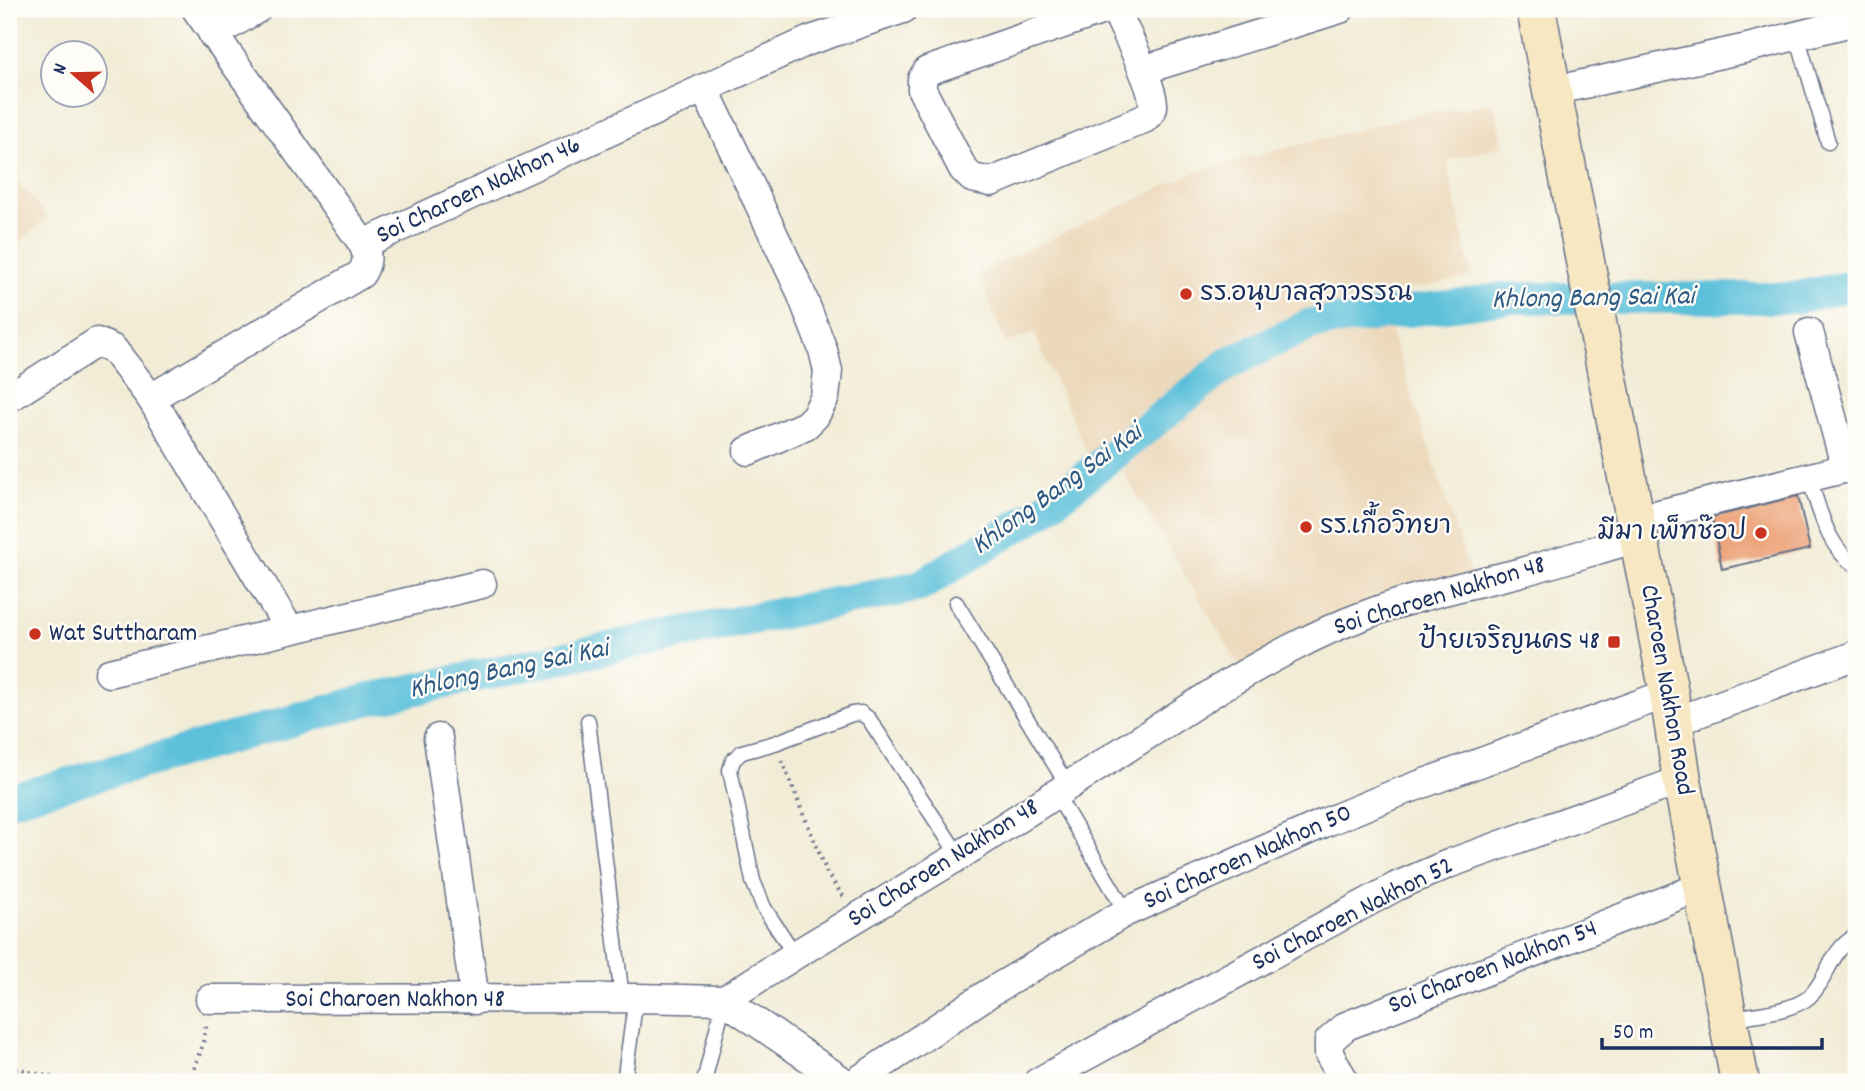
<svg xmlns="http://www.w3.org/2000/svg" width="1865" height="1091" viewBox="0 0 1865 1091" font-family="Dekko,'Playpen Sans Thai',sans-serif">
	<rect width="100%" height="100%" fill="#fdfcf7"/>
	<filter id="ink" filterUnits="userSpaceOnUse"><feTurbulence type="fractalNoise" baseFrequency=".0143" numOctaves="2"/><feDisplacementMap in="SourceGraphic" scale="14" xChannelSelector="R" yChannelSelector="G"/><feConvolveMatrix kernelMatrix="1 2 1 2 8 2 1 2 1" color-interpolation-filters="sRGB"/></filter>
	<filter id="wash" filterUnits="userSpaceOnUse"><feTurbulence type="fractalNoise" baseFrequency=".00686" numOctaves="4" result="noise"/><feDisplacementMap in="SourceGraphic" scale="28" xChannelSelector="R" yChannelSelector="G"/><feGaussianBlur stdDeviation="1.57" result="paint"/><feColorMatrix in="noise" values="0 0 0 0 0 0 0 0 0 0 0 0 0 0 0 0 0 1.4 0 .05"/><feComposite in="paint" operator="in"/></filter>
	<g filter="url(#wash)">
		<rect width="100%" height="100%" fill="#f2ecd6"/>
		<g fill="#ecd8ba">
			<polygon points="1494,103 1504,145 1447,161 1472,277 1317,308 1209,362 1168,391 1089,457 1034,333 1006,344 977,273 1199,170 1412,116"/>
			<polygon points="9,171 48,217 9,251"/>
			<polygon points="1388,323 1474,585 1246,677 1122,470 1199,398 1312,339"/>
		</g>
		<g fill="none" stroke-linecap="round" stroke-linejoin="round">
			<polyline stroke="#5cc0da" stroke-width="32" points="9,800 370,699 650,639 920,586 1039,513 1229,363 1311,324 1507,298 1794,298 1856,285"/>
		</g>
		<g id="blocks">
			<polygon fill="#eb9e72" points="1798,496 1810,549 1722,569 1712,517"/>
		</g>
	</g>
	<g filter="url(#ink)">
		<use href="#blocks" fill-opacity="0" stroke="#667188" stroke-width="2"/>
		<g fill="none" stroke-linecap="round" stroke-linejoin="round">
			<g stroke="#667188" stroke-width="17">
				<g id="service">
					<polyline points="1797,35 1828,142"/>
					<path d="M1809 478C1819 507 1827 549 1856 565"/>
					<polyline points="956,603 1068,786"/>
					<polyline points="588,721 622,998"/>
					<polyline points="1056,794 1126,912"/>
					<polyline points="795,955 764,908 753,881 730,770 733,760 742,752 775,743 852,714 861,713 869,719 959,856"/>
					<path d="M1729 1019C1752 1014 1792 1012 1809 997 1828 980 1830 949 1856 936"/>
					<polyline points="624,1082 636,998"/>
					<polyline points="704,1082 724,1000"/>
				</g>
			</g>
			<g stroke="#667188" stroke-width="31">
				<g id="minor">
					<path d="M1106 9 927 71 922 79V90L963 169 972 178 991 182 1144 119C1148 115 1153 111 1153 106 1155 90 1123 26 1115 9"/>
					<polyline points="213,35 257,9"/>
					<polyline points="1143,70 1340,9"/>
					<polyline points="704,88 799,288 823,350 828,371 825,397 815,416 806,425 748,451"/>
					<polyline points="1552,91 1743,49 1856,21"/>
					<polyline points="363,244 808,41 903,9"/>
					<polyline points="1809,332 1846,469"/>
					<polyline points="9,398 97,342 113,349 151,398 289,629"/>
					<path d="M151 398 361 274C368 263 368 255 363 244L196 9"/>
					<polyline points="1634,520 1856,466"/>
					<polyline points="109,673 482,584"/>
					<polyline points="1674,722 1856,655"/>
					<polyline points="438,738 475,1000"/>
					<path d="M210 999 636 998 724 1000 795 955 959 856 1222 687C1268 660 1314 634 1365 615 1413 597 1464 586 1514 574 1555 563 1596 550 1637 538"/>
					<polyline points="724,1000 844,1082"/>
					<polyline points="856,1082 989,993 1126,912 1324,823 1392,795 1669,693"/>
					<polyline points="1038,1082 1397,886 1448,864 1682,780"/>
					<polyline points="1345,1082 1329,1054 1329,1041 1346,1026 1703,886"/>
				</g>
			</g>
			<g stroke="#667188" stroke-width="41">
				<polyline id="secondary" points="1536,9 1669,693 1682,780 1740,1082"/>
			</g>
			<g stroke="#667188" stroke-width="4.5" stroke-dasharray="2 5" stroke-linecap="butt">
				<polyline points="782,761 828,875 843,896"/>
				<polyline points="9,1067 71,1082"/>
				<polyline points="190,1082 203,1043 206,1026"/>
			</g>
			<use href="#service" stroke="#fff" stroke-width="14"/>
			<use href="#minor" stroke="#fff" stroke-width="28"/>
			<use href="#secondary" stroke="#f7e8c3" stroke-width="38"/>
		</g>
	</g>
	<g fill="#c8321e" stroke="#fdfcf7" stroke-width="2.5">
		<circle cx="1186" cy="294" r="7"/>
		<circle cx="1306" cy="527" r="7"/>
		<circle cx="1761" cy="533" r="7"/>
		<circle cx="35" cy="634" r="7"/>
		<rect x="1607" y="635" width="14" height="14" rx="3.5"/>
	</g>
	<g text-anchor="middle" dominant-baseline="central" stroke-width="5" stroke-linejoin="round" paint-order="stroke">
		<g font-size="26" fill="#1b2f5e" stroke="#fdfcf7">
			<text transform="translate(479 191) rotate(-25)">Soi Charoen Nakhon 46</text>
			<text transform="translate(1440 597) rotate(-17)">Soi Charoen Nakhon 48</text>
			<text transform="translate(1666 690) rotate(80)">Charoen Nakhon Road</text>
			<text transform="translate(1248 858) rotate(-24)">Soi Charoen Nakhon 50</text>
			<text transform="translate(944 864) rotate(-32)">Soi Charoen Nakhon 48</text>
			<text transform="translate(1353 915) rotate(-27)">Soi Charoen Nakhon 52</text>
			<text transform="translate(1493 968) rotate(-21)">Soi Charoen Nakhon 54</text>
			<text x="395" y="1000">Soi Charoen Nakhon 48</text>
		</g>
		<g font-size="26" fill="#1b2f5e" stroke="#fdfcf7" text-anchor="start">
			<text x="1200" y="294">รร.อนุบาลสุวาวรรณ</text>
			<text x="1320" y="527">รร.เกื้อวิทยา</text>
			<text x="1747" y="533" text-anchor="end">มีมา เพ็ทช๊อป</text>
			<text x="49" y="634">Wat Suttharam</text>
			<text x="1600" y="642" text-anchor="end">ป้ายเจริญนคร 48</text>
		</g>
		<g font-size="28" font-style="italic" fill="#2e5a83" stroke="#fdfcf7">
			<text transform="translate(1593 300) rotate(-1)">Khlong Bang Sai Kai</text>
			<text transform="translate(1058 491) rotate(-36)">Khlong Bang Sai Kai</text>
			<text transform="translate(509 671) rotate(-12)">Khlong Bang Sai Kai</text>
		</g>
	</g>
	<rect width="1865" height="1091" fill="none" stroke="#fdfcf7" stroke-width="35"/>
	<g transform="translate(74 74) rotate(290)"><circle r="33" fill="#fdfcf7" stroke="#a3aaba" stroke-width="2"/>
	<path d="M0-5L12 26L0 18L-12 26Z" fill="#c8321e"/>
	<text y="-10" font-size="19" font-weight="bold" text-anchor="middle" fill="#1b2f5e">N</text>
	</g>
	<path d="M1602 1038v10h220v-10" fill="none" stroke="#1b2f5e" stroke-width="3.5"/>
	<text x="1613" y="1038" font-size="21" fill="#1b2f5e" stroke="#fdfcf7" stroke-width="5" paint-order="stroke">50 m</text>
</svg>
